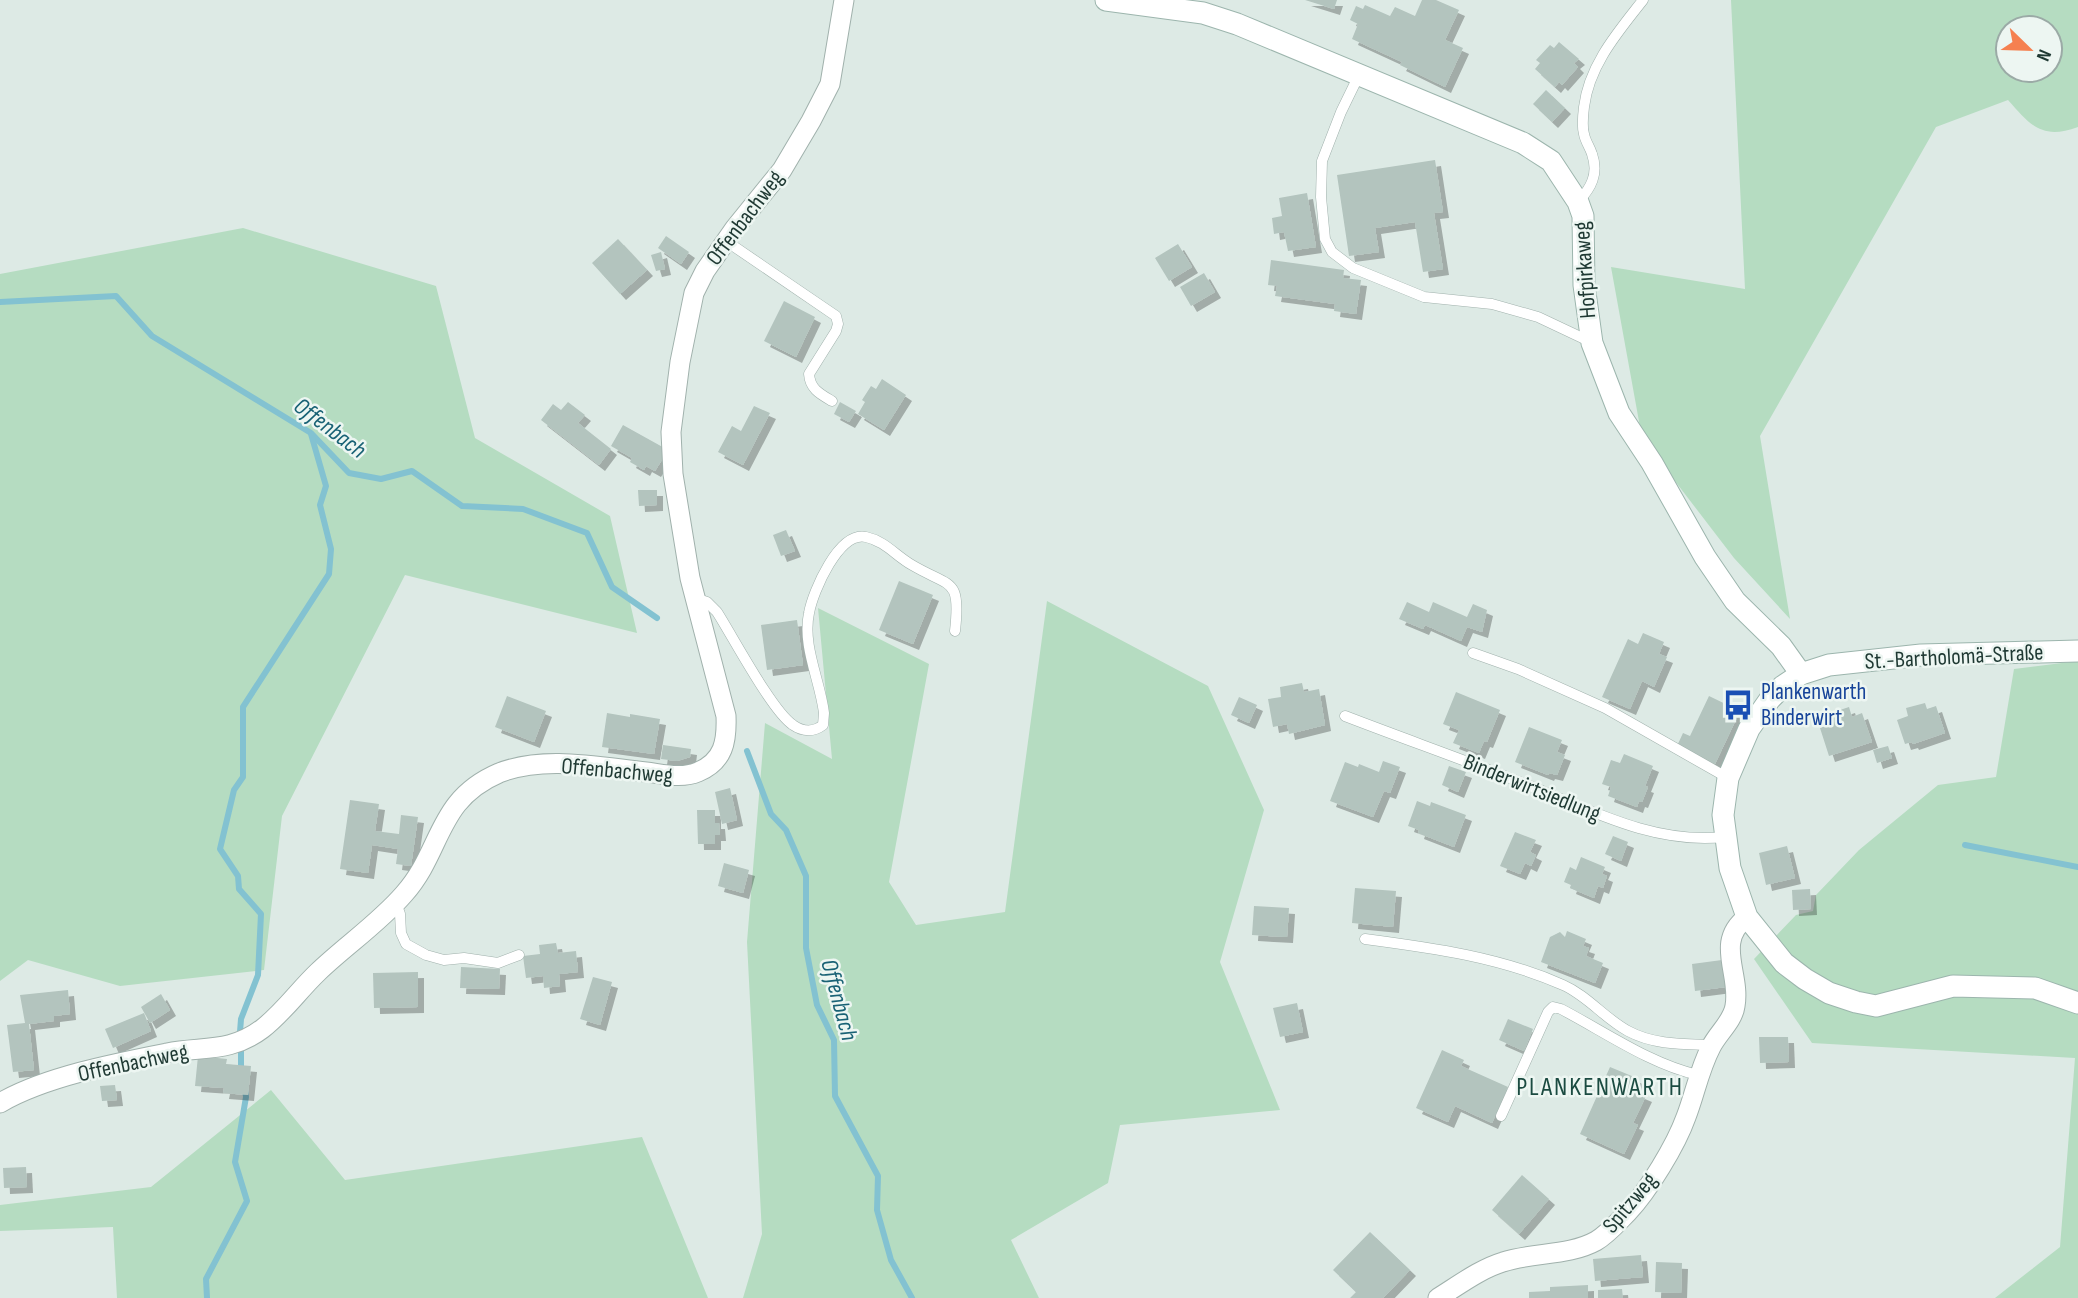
<svg xmlns="http://www.w3.org/2000/svg" width="2078" height="1298" viewBox="0 0 2078 1298" font-family="'Sofia Sans Condensed',sans-serif">
	<defs>
		<filter id="shadow"><feDropShadow dx="6" dy="6" stdDeviation="0" flood-color="#0004"/></filter>
	</defs>
	<rect width="100%" height="100%" fill="#ddeae5"/>
	<g fill="#b5dcc1" fill-rule="evenodd">
		<path d="M1731 0H2078V127C2042 140 2031 126 2008 100L1936 127 1760 436 1790 619 1734 558 1642 438 1611 267 1745 289ZM2008 28H2050V70H2008Z"/>
		<polygon points="243,228 436,286 475,438 610,516 637,633 405,575 282,816 264,970 120,986 28,960 0,981 0,274"/>
		<polygon points="1047,601 1208,686 1264,810 1220,962 1280,1110 1120,1125 1108,1183 1011,1240 1039,1298 743,1298 762,1234 747,942 765,723 832,759 818,608 929,664 889,882 916,925 1005,912"/>
		<polygon points="2078,661 2078,1298 1995,1298 2060,1247 2075,1058 1812,1043 1754,959 1796,915 1813,911 1816,895 1859,850 1938,785 1996,777 2014,669"/>
		<polygon points="271,1090 345,1180 642,1137 708,1298 117,1298 113,1227 0,1231 0,1205 151,1187"/>
	</g>
	<g fill="none" stroke-linecap="round" stroke-linejoin="round">
		<g stroke="#83c2d1" stroke-width="6">
			<polyline points="0,302 116,296 152,336 311,433 349,473 381,479 412,471 462,506 523,509 587,533 612,587 657,618"/>
			<polyline points="747,751 771,814 786,830 806,876 806,948 817,1005 834,1040 835,1096 878,1176 877,1210 891,1260 912,1298"/>
			<polyline points="1965,845 2078,867"/>
			<polyline points="240,1032 241,1019 258,975 261,914 239,889 238,876 220,849 234,790 243,777 243,707 329,574 331,549 320,505 326,486 311,434"/>
			<polyline points="241,1051 241,1072"/>
			<polyline points="207,1298 206,1279 247,1201 235,1162 246,1097 245,1089"/>
		</g>
	</g>
	<g fill="#b3c4be" filter="url(#shadow)">
		<polygon points="1305,0 1337,0 1334,9"/>
		<polygon points="1422,0 1436,0 1459,10 1445,40 1463,48 1445,87 1400,65 1402,62 1352,39 1358,24 1350,20 1356,6 1363,9 1365,5 1390,16 1395,7 1415,16"/>
		<polygon points="1559,42 1579,59 1574,63 1578,67 1562,85 1559,82 1555,87 1535,69 1540,63 1536,60 1550,45 1554,48"/>
		<polygon points="1546,90 1565,108 1552,122 1533,104"/>
		<polygon points="1435,160 1443,212 1434,213 1443,269 1423,272 1415,222 1375,228 1379,252 1349,256 1337,175"/>
		<polygon points="1307,193 1316,247 1288,251 1284,232 1274,234 1272,218 1282,216 1279,198"/>
		<polygon points="666,236 689,252 681,264 658,248"/>
		<polygon points="618,239 647,270 620,294 592,263"/>
		<polygon points="1178,244 1192,267 1169,281 1155,258"/>
		<polygon points="661,252 665,269 656,271 651,255"/>
		<polygon points="1271,260 1344,270 1343,278 1361,280 1356,314 1334,311 1335,304 1275,296 1277,286 1268,285"/>
		<polygon points="1204,273 1215,292 1191,306 1180,287"/>
		<polygon points="784,301 815,317 796,357 764,341"/>
		<polygon points="882,379 906,395 884,430 858,414 865,402 862,400 871,386 876,389"/>
		<polygon points="568,402 585,415 578,423 611,449 599,465 541,420 553,404 561,410"/>
		<polygon points="840,402 856,411 849,422 834,414"/>
		<polygon points="754,406 770,413 743,465 718,452 732,426 741,431"/>
		<polygon points="623,425 668,450 655,471 646,466 644,470 630,462 632,458 611,446"/>
		<polygon points="638,490 657,490 657,505 639,506"/>
		<polygon points="786,530 795,551 781,556 773,535"/>
		<polygon points="899,581 933,595 913,644 879,630"/>
		<polygon points="1407,602 1429,612 1433,602 1467,617 1473,604 1487,610 1482,632 1467,627 1461,641 1425,625 1423,629 1399,619"/>
		<polygon points="797,620 803,665 767,670 761,625"/>
		<polygon points="1643,633 1664,642 1659,654 1667,657 1654,687 1642,681 1630,709 1602,697 1628,639 1638,644"/>
		<polygon points="1302,683 1304,692 1319,689 1325,725 1289,734 1287,724 1273,727 1268,699 1281,697 1280,687"/>
		<polygon points="1456,692 1500,710 1487,742 1484,741 1479,753 1453,743 1459,730 1443,724"/>
		<polygon points="507,696 546,711 534,742 495,727"/>
		<polygon points="1709,696 1740,711 1715,764 1677,746 1683,733 1690,736"/>
		<polygon points="1239,697 1257,705 1249,723 1231,715"/>
		<polygon points="1925,703 1927,709 1936,706 1945,733 1913,744 1912,742 1905,744 1897,720 1908,716 1906,708"/>
		<polygon points="1849,707 1852,717 1862,713 1872,742 1829,756 1820,728 1828,725 1825,715"/>
		<polygon points="607,713 630,717 630,714 660,719 654,754 602,747"/>
		<polygon points="1529,727 1562,740 1557,752 1565,755 1557,775 1549,773 1548,775 1515,762"/>
		<polygon points="663,745 691,749 690,757 677,761 661,759"/>
		<polygon points="1888,746 1892,758 1877,763 1873,750"/>
		<polygon points="1624,754 1653,766 1645,786 1648,787 1642,802 1639,801 1637,807 1608,796 1611,787 1602,784 1611,760 1620,763"/>
		<polygon points="1383,761 1400,767 1390,793 1384,791 1373,817 1330,801 1345,762 1358,767 1359,764 1379,772"/>
		<polygon points="1449,766 1466,772 1458,792 1442,785"/>
		<polygon points="730,788 737,820 722,824 715,792"/>
		<polygon points="350,800 379,804 375,831 399,834 401,815 418,817 411,866 396,864 398,849 372,845 368,873 340,869"/>
		<polygon points="1417,801 1430,806 1431,802 1466,815 1454,847 1418,833 1419,830 1408,826"/>
		<polygon points="697,810 715,810 715,823 719,823 720,835 715,835 715,844 698,844"/>
		<polygon points="1515,832 1536,840 1530,852 1536,855 1531,866 1525,863 1520,874 1500,866"/>
		<polygon points="1613,836 1628,842 1621,861 1605,854"/>
		<polygon points="1787,846 1795,878 1766,885 1759,853"/>
		<polygon points="1581,857 1605,867 1602,874 1607,876 1603,888 1598,886 1594,898 1570,888 1571,885 1564,882 1570,867 1576,870"/>
		<polygon points="724,863 749,870 743,893 718,886"/>
		<polygon points="1355,888 1396,891 1393,927 1352,923"/>
		<polygon points="1810,889 1811,909 1793,910 1792,890"/>
		<polygon points="1254,906 1289,908 1287,937 1252,935"/>
		<polygon points="1567,931 1586,939 1583,946 1589,948 1586,956 1603,963 1595,983 1541,962 1550,937 1560,932 1565,937"/>
		<polygon points="556,943 558,953 576,951 578,972 559,974 560,986 544,988 543,976 526,978 523,956 540,954 539,945"/>
		<polygon points="1722,960 1726,987 1695,991 1692,964"/>
		<polygon points="461,967 500,969 499,989 460,988"/>
		<polygon points="418,972 418,1007 374,1008 373,973"/>
		<polygon points="593,977 612,982 600,1025 580,1019"/>
		<polygon points="68,990 70,1014 54,1016 54,1021 29,1024 34,1070 13,1072 7,1025 25,1023 20,995"/>
		<polygon points="161,994 170,1010 150,1023 141,1007"/>
		<polygon points="1297,1003 1303,1032 1280,1037 1273,1008"/>
		<polygon points="144,1013 151,1031 113,1048 105,1029"/>
		<polygon points="1508,1019 1533,1029 1524,1051 1499,1040"/>
		<polygon points="1759,1037 1788,1037 1789,1062 1760,1063"/>
		<polygon points="1442,1050 1464,1060 1461,1066 1508,1087 1492,1123 1455,1106 1448,1122 1416,1108"/>
		<polygon points="198,1056 227,1059 226,1064 251,1066 248,1095 223,1093 224,1088 195,1086"/>
		<polygon points="1610,1067 1639,1079 1634,1091 1646,1096 1633,1123 1638,1125 1624,1154 1580,1134"/>
		<polygon points="115,1085 117,1100 102,1101 100,1086"/>
		<polygon points="26,1167 27,1187 4,1188 3,1168"/>
		<polygon points="1522,1175 1549,1199 1519,1234 1492,1210"/>
		<polygon points="1370,1232 1410,1270 1383,1298 1350,1298 1356,1292 1333,1270"/>
		<polygon points="1641,1255 1643,1277 1595,1281 1593,1259"/>
		<polygon points="1656,1262 1682,1263 1681,1293 1655,1292"/>
		<polygon points="1588,1285 1588,1298 1529,1298 1529,1292 1550,1291 1550,1287"/>
		<polygon points="1622,1289 1623,1298 1598,1298 1598,1290"/>
	</g>
	<g fill="none" stroke-linecap="round" stroke-linejoin="round">
		<g stroke="#a0b1ac" stroke-width="11">
			<g id="lane">
				<polyline points="1359,75 1341,112 1322,161 1321,197 1325,239 1332,252 1353,268 1424,297 1492,304 1538,317 1591,342"/>
				<path d="M1578 202C1591 188 1599 174 1592 154 1590 147 1585 141 1584 134 1582 127 1583 115 1584 107 1589 65 1618 32 1643 0"/>
				<path d="M726 241 836 316 838 324 836 331 809 374C810 389 820 394 832 401"/>
				<path d="M695 598 707 602 717 612C733 637 772 711 793 725 803 732 814 732 823 725L824 713C820 680 802 646 809 613 813 591 839 531 866 537 885 541 896 556 912 565 951 588 961 577 955 631"/>
				<polyline points="1473,653 1518,669 1605,708 1728,778"/>
				<path d="M1345 716C1402 738 1459 758 1515 780 1583 806 1650 845 1724 837"/>
				<polyline points="396,903 400,914 401,933 406,944 426,955 444,960 464,958 498,963 519,955"/>
				<path d="M1365 939C1433 948 1500 957 1563 985 1588 996 1604 1018 1628 1031 1654 1045 1683 1044 1711 1045"/>
				<path d="M1501 1116 1548 1012 1553 1007 1561 1009C1605 1032 1650 1064 1698 1075"/>
			</g>
		</g>
		<g stroke="#a0b1ac" stroke-width="21">
			<g id="street">
				<path d="M0 1103C44 1077 116 1063 167 1053 203 1046 230 1053 262 1029 283 1013 299 990 318 972 345 946 379 923 404 894 443 850 436 800 499 773 544 755 599 767 646 772 663 774 682 779 698 772 724 761 727 741 726 716L690 578 673 474 671 432 680 362 694 293 705 271 735 228 782 170 811 121 830 84 844 0"/>
				<path d="M1438 1298C1459 1285 1480 1269 1503 1262 1533 1252 1569 1256 1596 1241 1608 1234 1618 1222 1628 1212 1648 1191 1676 1145 1686 1117 1695 1094 1699 1070 1711 1047 1718 1033 1733 1021 1735 1006 1741 973 1714 942 1747 917"/>
			</g>
		</g>
		<g stroke="#9cb5ad" stroke-width="23">
			<g id="secondary">
				<polyline points="1106,0 1203,13 1237,24 1523,143 1551,161 1578,202 1583,216 1584,285 1592,343 1619,413 1652,463 1705,557 1735,601 1781,646 1801,674"/>
				<polyline points="2078,651 1921,655 1829,665 1801,674 1783,686 1770,699 1749,729 1728,778 1723,815 1730,868 1747,917 1784,963 1805,979 1829,993 1856,1002 1876,1006 1953,986 2035,988 2078,1003"/>
			</g>
		</g>
		<use href="#lane" stroke="#fff" stroke-width="10"/>
		<use href="#street" stroke="#fff" stroke-width="19"/>
		<use href="#secondary" stroke="#fff" stroke-width="21"/>
	</g>
	<defs>
		<g id="bus-bare" transform="scale(2.415)"><path d="M-5-6H5V4H4V6H2V4H-2V6H-4V4H-5ZM-3.5-4V0h7V-4ZM-3.5 1.2v1.5H-2V1.2ZM2 1.2v1.5H3.5V1.2Z" fill="#1a4fb4" stroke="#edf6f2" stroke-width="2.5" paint-order="stroke"/></g>
	</defs>
	<g fill-rule="evenodd">
		<use href="#bus-bare" x="1738" y="705"/>
	</g>
	<g text-anchor="middle" dominant-baseline="central" stroke-width="5" stroke-linejoin="round" paint-order="stroke">
		<g font-size="23" fill="#1f3933" stroke="#edf6f2">
			<text transform="translate(745 218) rotate(-53)">Offenbachweg</text>
			<text transform="translate(1585 270) rotate(-94)">Hofpirkaweg</text>
			<text transform="translate(1954 657) rotate(-3)">St.-Bartholomä-Straße</text>
			<text transform="translate(617 771) rotate(5)">Offenbachweg</text>
			<text transform="translate(1532 788) rotate(22)">Binderwirtsiedlung</text>
			<text transform="translate(133 1063) rotate(-12)">Offenbachweg</text>
			<text transform="translate(1630 1203) rotate(-50)">Spitzweg</text>
		</g>
		<g font-size="23" fill="#164399" stroke="#edf6f2" text-anchor="start">
			<text x="1761" y="692">Plankenwarth<tspan x="1761" dy="26">Binderwirt</tspan></text>
		</g>
		<g font-size="24" font-style="italic" fill="#196275" stroke="#edf6f2">
			<text transform="translate(330 428) rotate(37)">Offenbach</text>
			<text transform="translate(839 1000) rotate(75)">Offenbach</text>
		</g>
		<g font-size="26" letter-spacing="2" fill="#1b4b41" stroke="#edf6f2">
			<text x="1600" y="1087">PLANKENWARTH</text>
		</g>
	</g>
	<g transform="translate(2029 49) rotate(113)"><circle r="33" fill="#edf6f2" stroke="#9baaa6" stroke-width="2"/>
	<path d="M0-5L12 26L0 18L-12 26Z" fill="#f58050"/>
	<text y="-10" font-size="19" font-weight="bold" text-anchor="middle" fill="#1f3933">N</text>
	</g>
</svg>
